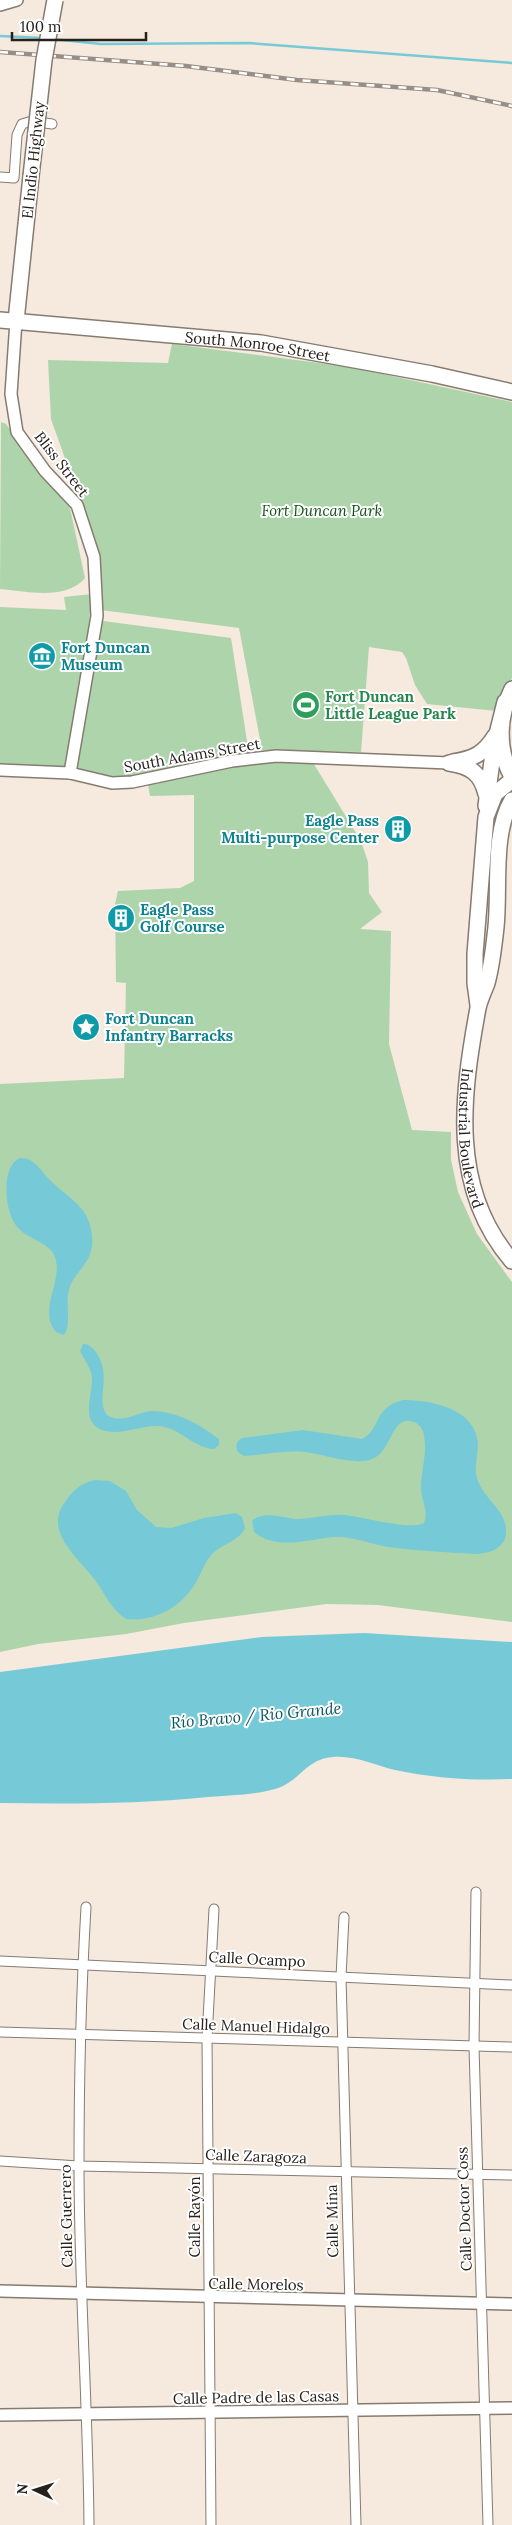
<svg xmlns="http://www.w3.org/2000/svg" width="512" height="2525" viewBox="0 0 512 2525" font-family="Lora,serif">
	<rect width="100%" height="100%" fill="#f6e9dd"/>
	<g fill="#aed4ac">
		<polygon points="172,344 350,367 512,402 512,678 497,711 427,704 415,685 406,658 402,652 369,647 361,752 262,750 239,628 101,610 99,554 51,419 48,360 168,363"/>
		<path d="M1 422 6 424 43 477 70 508 85 578C66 601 26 591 0 589Z"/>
		<polygon points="92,594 85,657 66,770 0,767 0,607 66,610 64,597"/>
		<polygon points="96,620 231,638 249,754 120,778 78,769 75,745"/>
		<polygon points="271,761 312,761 361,841 368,862 369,893 382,912 360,929 391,931 389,1044 412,1130 451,1132 451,1160 458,1192 477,1234 512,1282 512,1622 378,1605 327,1604 184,1623 126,1634 38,1644 0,1652 0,1084 124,1078 126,983 116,982 115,904 118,891 180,888 194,881 194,795 150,796 148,784 244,764"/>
	</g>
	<g fill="#76cad7">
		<path d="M20 1158C34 1157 40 1170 49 1179 68 1199 89 1205 92 1235 93 1243 92 1250 89 1257 83 1269 72 1277 69 1290 65 1304 72 1324 64 1335L56 1332C36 1309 67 1277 53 1253 46 1242 29 1239 19 1229 4 1215 0 1166 20 1158Z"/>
		<path d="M83 1344C89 1344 92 1347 96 1352 113 1377 95 1399 107 1415 123 1425 138 1411 153 1411 176 1411 201 1425 219 1439V1445L214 1449C195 1448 182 1431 165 1427 149 1423 131 1432 115 1432 77 1431 92 1399 92 1379 92 1368 84 1360 80 1351Z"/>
		<path d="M403 1400C430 1400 476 1408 478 1444 478 1456 473 1469 478 1481 486 1502 512 1514 505 1539 499 1551 488 1553 476 1554 447 1552 417 1551 388 1547 371 1544 353 1536 335 1537 310 1539 276 1551 254 1532L252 1521C263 1510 283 1518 297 1519 313 1519 328 1514 344 1515 361 1516 410 1531 424 1523 429 1512 422 1502 421 1490 419 1474 437 1425 410 1421 391 1418 391 1453 372 1459 355 1466 323 1454 304 1452 285 1450 263 1455 244 1456L238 1452C235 1445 236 1442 242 1438L303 1430 362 1439C382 1429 372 1408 403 1400Z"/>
		<path d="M95 1480 110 1481 126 1491 137 1510 156 1527 171 1528 204 1518 236 1513 242 1517 245 1528C239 1541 222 1544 212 1554 204 1563 201 1574 195 1584 180 1608 154 1622 126 1619 111 1609 105 1594 95 1580 78 1557 43 1532 65 1502 73 1490 81 1483 95 1480Z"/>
		<path d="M364 1633 512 1642V1779C473 1781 433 1778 395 1770 374 1765 355 1755 333 1757 305 1759 300 1782 275 1789 254 1795 230 1795 208 1797 138 1804 70 1804 0 1803V1672L262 1637Z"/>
	</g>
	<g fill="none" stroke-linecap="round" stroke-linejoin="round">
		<g stroke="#76cad7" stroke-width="2.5">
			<polyline points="0,36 42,38"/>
			<polyline points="52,39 101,44 249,43 512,63"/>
		</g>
		<g stroke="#867b71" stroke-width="11">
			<g id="minor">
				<polyline points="0,177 14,178 17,135 22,124 32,121 52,124"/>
				<polyline points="476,1892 474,2047 488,2525"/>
				<path d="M86 1907C81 1993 79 2079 79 2165 79 2285 88 2405 89 2525"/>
				<polyline points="344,1917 341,1977 356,2525"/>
				<polyline points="0,1961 512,1985"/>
				<polyline points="0,2032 512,2047"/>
				<polyline points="0,2161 79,2166 512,2175"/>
				<polyline points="211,2525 207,2038 214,1909"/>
			</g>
		</g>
		<g stroke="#867b71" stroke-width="14">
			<g id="tertiary">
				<polyline points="0,5 17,0"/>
				<polyline points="16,321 11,394 17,432 45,471 77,505 94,557 97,616 70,773"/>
				<polyline points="0,770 70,773 112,783 132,782 232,761 276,756 449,763"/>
				<polyline points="0,2291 512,2304"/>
				<polyline points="0,2415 512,2408"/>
			</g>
		</g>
		<g stroke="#867b71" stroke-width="18">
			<g id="primary">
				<path id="s1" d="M0 320 261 343 432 374 512 392"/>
				<polyline points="16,321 31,176"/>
				<path d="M512 689C498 717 497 749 512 777"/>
			</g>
		</g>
		<g stroke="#867b71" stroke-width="18">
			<g id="trunk">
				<path d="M453 762C473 759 484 754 495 736"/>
				<path d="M449 763C470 766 481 773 486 794"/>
				<path id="s2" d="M512 800C492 833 500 889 496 927 494 945 492 965 487 983 484 991 480 999 478 1008 462 1095 449 1188 512 1261"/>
				<polyline points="486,806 494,746 505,702"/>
				<polyline points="478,1005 475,983 475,954 486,817 495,794 512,780"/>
			</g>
		</g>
		<use href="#minor" stroke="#fff" stroke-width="9"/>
		<use href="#tertiary" stroke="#fff" stroke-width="11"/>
		<use href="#primary" stroke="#fff" stroke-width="15"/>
		<use href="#trunk" stroke="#fff" stroke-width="15"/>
		<g stroke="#988e86" stroke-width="4.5">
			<polyline id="rail" points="0,52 186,66 297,80 437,90 512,106"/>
		</g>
		<use href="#rail" stroke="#fff" stroke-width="2.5" stroke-dasharray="8" stroke-linecap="butt"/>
		<g stroke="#867b71" stroke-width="18" stroke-linecap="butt">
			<polyline id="primary-bridge" points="31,176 44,60 55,0"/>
		</g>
		<use href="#primary-bridge" stroke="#fff" stroke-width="15"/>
	</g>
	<defs>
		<g id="museum-disc" transform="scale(1.4375)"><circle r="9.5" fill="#0f9aa8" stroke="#fff"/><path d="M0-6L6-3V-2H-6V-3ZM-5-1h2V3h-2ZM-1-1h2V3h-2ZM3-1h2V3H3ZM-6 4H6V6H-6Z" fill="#fff"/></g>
		<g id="stadium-disc" transform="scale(1.4375)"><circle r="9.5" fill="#2e9e5b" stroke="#fff"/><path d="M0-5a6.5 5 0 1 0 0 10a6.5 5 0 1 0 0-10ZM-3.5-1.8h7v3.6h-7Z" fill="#fff"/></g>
		<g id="building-disc" transform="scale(1.4375)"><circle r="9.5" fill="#0f9aa8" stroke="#fff"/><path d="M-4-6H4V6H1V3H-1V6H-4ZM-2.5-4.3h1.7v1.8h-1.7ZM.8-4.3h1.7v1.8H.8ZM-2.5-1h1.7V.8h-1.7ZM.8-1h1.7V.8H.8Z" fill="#fff"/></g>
		<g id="sight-disc" transform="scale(1.4375)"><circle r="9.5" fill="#0f9aa8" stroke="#fff"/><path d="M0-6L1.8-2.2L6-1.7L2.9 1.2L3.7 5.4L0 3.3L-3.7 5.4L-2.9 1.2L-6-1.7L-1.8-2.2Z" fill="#fff"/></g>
	</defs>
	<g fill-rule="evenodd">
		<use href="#museum-disc" x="42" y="656"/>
		<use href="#stadium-disc" x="306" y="705"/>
		<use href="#building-disc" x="398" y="829"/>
		<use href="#building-disc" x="121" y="918"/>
		<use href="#sight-disc" x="86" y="1027"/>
	</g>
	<g text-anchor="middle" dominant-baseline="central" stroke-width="4" stroke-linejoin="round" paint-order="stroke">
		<g font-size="15" fill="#26211d" stroke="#fff">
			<text transform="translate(33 160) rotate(-84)">El Indio Highway</text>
			<text stroke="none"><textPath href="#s1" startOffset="259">South Monroe Street</textPath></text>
			<text transform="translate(62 464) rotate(52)">Bliss Street</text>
			<text transform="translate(192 755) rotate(-10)">South Adams Street</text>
			<text stroke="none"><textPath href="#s2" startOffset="344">Industrial Boulevard</textPath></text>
			<text transform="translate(257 1959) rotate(3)">Calle Ocampo</text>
			<text transform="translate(256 2026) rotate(2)">Calle Manuel Hidalgo</text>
			<text transform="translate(256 2156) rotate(2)">Calle Zaragoza</text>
			<text transform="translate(464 2209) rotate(-92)">Calle Doctor Coss</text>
			<text transform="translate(66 2216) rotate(-91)">Calle Guerrero</text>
			<text transform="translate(194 2217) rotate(-90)">Calle Rayón</text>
			<text transform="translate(332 2221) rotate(-91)">Calle Mina</text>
			<text transform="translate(256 2284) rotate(1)">Calle Morelos</text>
			<text transform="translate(256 2397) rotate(-1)">Calle Padre de las Casas</text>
		</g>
		<g font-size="15" font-style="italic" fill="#115213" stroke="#fff">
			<text x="322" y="510">Fort Duncan Park</text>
		</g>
		<g font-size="15" font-weight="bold" fill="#0d838f" stroke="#fff" text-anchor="start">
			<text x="61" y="647">Fort Duncan<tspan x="61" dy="17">Museum</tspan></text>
			<text x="379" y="820" text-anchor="end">Eagle Pass<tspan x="379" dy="17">Multi-purpose Center</tspan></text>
			<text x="140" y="909">Eagle Pass<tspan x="140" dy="17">Golf Course</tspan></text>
			<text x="105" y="1018">Fort Duncan<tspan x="105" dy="17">Infantry Barracks</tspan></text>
		</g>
		<g font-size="15" font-weight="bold" fill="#27864d" stroke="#fff" text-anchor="start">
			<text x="325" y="696">Fort Duncan<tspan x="325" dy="17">Little League Park</tspan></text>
		</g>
		<g font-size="16" font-style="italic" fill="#09555e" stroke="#fff">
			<text transform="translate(256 1715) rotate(-5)">Río Bravo / Rio Grande</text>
		</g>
	</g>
	<g transform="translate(35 2490) rotate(274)" stroke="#ffffff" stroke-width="4" paint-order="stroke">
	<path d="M0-4L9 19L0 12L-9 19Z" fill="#26211d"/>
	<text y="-8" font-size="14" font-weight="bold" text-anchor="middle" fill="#26211d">N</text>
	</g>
	<path d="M12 32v8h134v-8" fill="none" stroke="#26211d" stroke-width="2.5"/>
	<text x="20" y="32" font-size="15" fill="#26211d" stroke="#ffffff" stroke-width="4" paint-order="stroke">100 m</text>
</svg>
